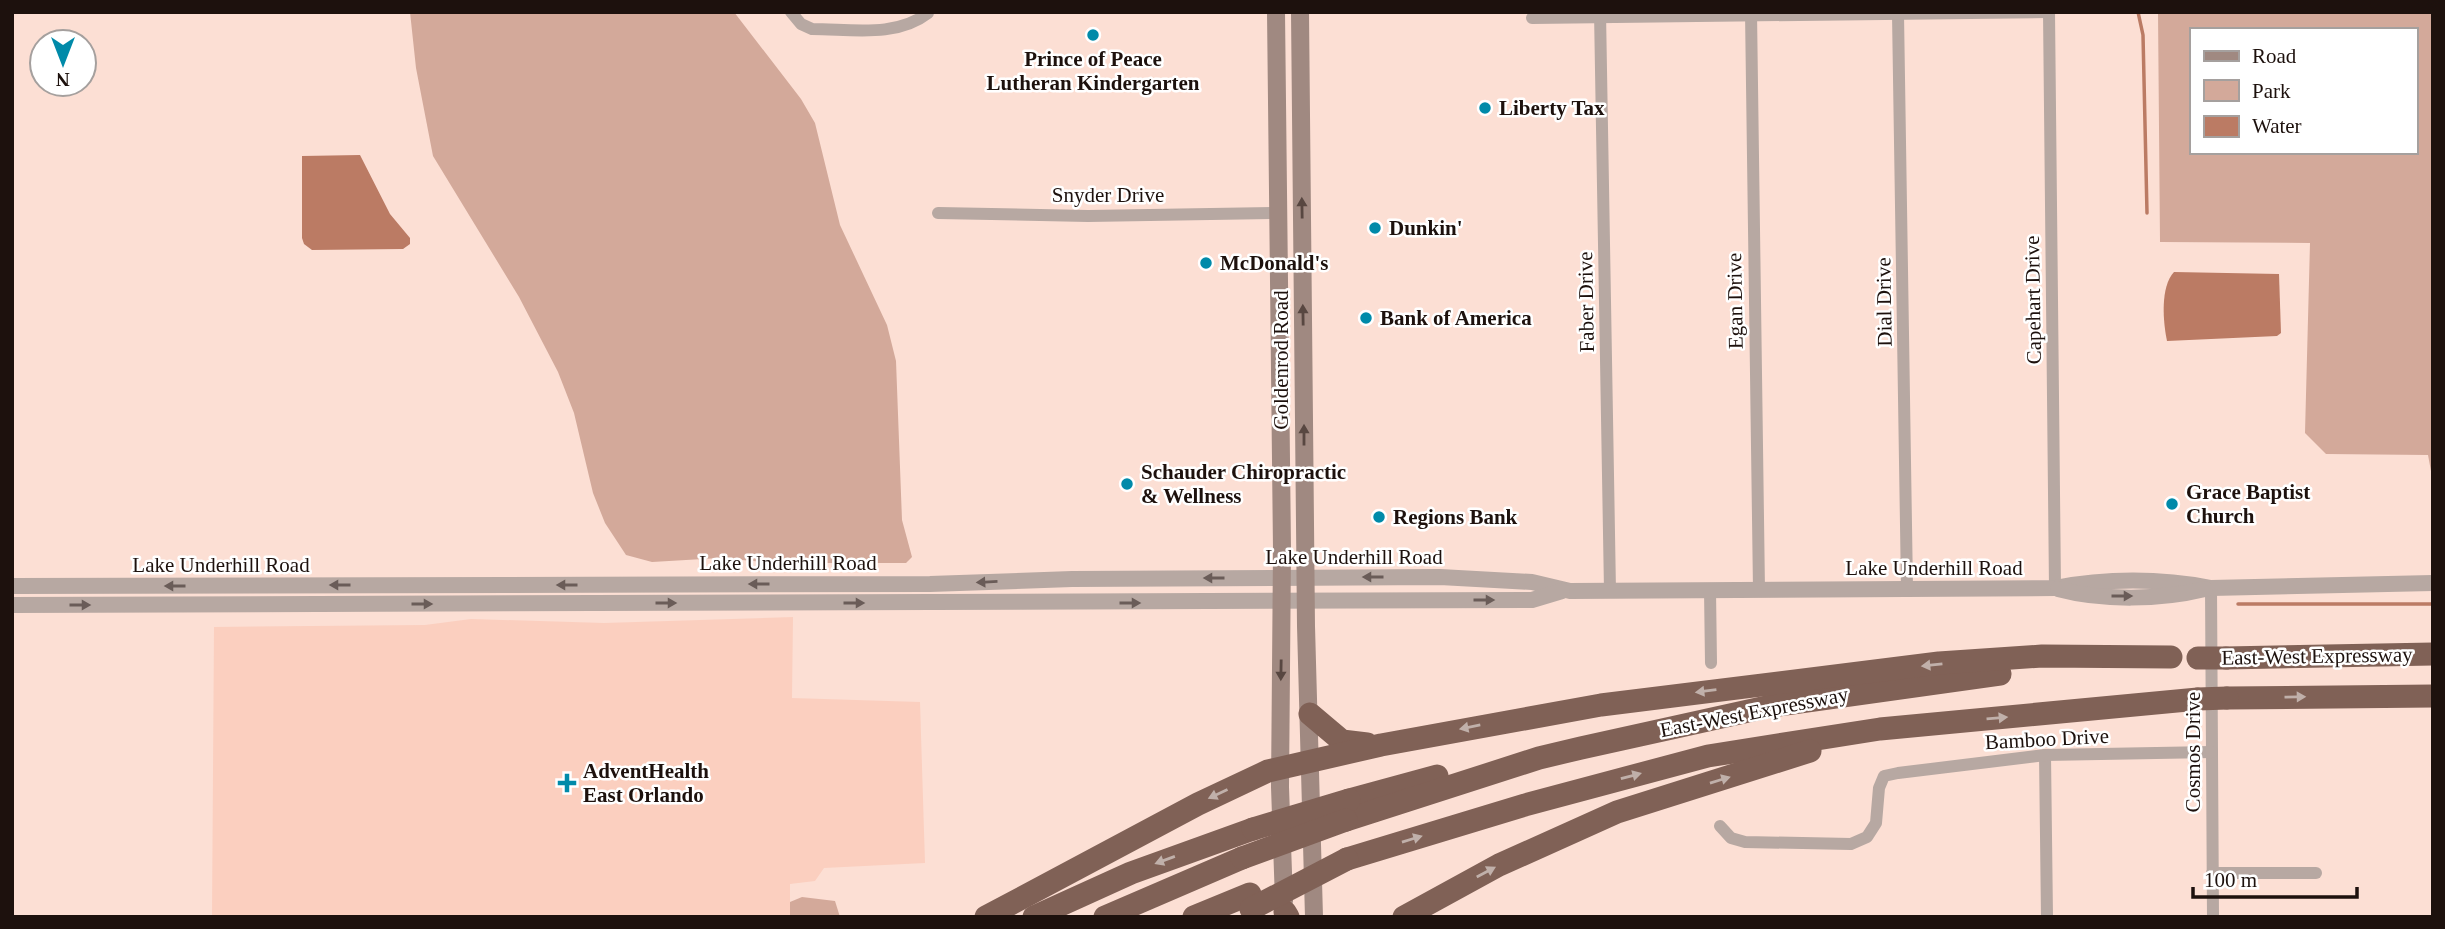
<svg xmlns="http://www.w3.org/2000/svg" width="2445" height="929" viewBox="0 0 2445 929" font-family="'Times New Roman',serif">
	<rect width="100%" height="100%" fill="#fcdfd4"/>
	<polygon fill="#fbcfbf" points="793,617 792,698 920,702 925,863 824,868 815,881 790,884 790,917 212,917 214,627 425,625 471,619 604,623"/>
	<g fill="#d3a99a" fill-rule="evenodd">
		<polygon points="410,12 734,12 801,99 815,123 840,225 887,325 896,361 902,520 912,557 906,563 775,563 720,558 652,562 626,555 605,523 593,493 574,413 558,372 519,297 433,156 416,68"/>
		<path d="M2158 12H2433V482L2428 455 2326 454 2305 433 2310 243 2160 242ZM2191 30H2415V152H2191Z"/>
		<polygon points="802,897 835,901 840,917 790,917 790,902"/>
	</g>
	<g fill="#bb7b64">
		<polygon points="360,155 390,214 410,238 410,244 403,249 312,250 304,244 302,238 302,156"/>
		<path d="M2174 272 2279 274 2281 333 2277 336 2167 341C2163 322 2160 287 2174 272Z"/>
	</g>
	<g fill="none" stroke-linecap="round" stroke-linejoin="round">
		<g stroke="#bb7b64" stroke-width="3.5">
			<polyline points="2138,12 2143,35 2147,213"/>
			<polyline points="2238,604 2433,604"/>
		</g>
		<g stroke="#b7a8a2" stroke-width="12">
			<path d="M791 12 801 24 812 29C851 29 896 38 928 13"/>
			<polyline points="1600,12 1610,591"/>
			<polyline points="1751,12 1759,590"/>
			<polyline points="2049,12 2055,588"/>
			<polyline points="1898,14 1907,589"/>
			<polyline points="1532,18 2046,12"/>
			<polyline points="938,213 1088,216 1277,213"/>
			<polyline points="2211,588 2213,917"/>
			<polyline points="1710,590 1711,663"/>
			<polyline points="2045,755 2047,917"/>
			<polyline points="1720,826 1731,838 1745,842 1851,844 1867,837 1876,823 1879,788 1884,776 1898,773 2045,755 2212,752"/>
			<polyline points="2212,873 2316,873"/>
		</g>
		<g stroke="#b7a8a2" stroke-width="16">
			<path d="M12 586 930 584 1072 579 1440 577 1532 582 1570 591 2055 588C2105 578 2161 578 2211 588L2433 583"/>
			<path d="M2058 589C2103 601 2160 600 2205 589"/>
			<polyline points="12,605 1532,600 1562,591"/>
		</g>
		<g stroke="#a08981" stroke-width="18">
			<polyline points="1276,12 1282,550 1280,787 1284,901"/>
			<polyline points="1300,12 1306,626 1314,917"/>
		</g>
		<g stroke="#806156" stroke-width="23">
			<polyline points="2226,658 2433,654"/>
			<polyline points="2227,698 2433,696"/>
			<polyline points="1310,714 1342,741 1367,744"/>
			<polyline points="1349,800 1437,776"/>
			<polyline points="1346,820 1539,758 1581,748 1771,706 2000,674"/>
			<polyline points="1347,859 1525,805 1708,756 1880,729 2198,699"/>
			<polyline points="1285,912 1288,917"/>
			<polyline points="986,917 1198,804 1268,771 1381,745 1601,705 1939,663 2042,656 2171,657"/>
			<polyline points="1034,917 1131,873 1253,829"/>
			<polyline points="1105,917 1242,858"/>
			<polyline points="1194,917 1250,894"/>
			<polyline points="1404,917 1499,865 1617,812 1810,751"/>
		</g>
		<g stroke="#806156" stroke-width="23">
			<polyline points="2198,658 2226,658"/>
			<polyline points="2198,699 2227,698"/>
			<polyline points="1253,829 1349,800"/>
			<polyline points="1242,858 1346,820"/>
			<polyline points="1251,909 1347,859"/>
		</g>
	</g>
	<defs><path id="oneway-solid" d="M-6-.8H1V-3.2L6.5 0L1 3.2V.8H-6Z" transform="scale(1.75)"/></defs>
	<g fill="#584741">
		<use href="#oneway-solid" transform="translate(1302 208) rotate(-91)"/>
		<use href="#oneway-solid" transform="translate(1303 315) rotate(-91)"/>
		<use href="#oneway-solid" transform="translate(1304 435) rotate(-90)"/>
		<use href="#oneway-solid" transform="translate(1281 670) rotate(91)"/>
	</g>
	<g fill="#6a5c58">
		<use href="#oneway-solid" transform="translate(1373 577) rotate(180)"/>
		<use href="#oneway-solid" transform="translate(1214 578) rotate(180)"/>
		<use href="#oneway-solid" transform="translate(987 582) rotate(177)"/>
		<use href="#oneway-solid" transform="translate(759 584) rotate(180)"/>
		<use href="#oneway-solid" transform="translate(340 585) rotate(180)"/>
		<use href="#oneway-solid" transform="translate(567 585) rotate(180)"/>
		<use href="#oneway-solid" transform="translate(175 586) rotate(180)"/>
		<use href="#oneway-solid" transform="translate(2122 596)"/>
		<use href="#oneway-solid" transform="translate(1484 600)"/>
		<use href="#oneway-solid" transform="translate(666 603)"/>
		<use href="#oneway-solid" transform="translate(854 603)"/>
		<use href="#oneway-solid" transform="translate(1130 603)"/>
		<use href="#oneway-solid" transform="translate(422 604)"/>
		<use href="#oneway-solid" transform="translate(80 605)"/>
	</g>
	<g fill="#c0b0aa">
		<use href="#oneway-solid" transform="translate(1932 665) rotate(174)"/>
		<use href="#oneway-solid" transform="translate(1706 691) rotate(173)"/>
		<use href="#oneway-solid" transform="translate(2295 697) rotate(-1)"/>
		<use href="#oneway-solid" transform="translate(1997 718) rotate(-5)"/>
		<use href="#oneway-solid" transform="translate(1470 727) rotate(169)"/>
		<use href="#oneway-solid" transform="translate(1631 776) rotate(-15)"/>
		<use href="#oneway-solid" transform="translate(1720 780) rotate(-17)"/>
		<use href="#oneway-solid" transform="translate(1218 794) rotate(155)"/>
		<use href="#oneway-solid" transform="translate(1412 839) rotate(-17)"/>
		<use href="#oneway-solid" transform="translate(1165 860) rotate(160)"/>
		<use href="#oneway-solid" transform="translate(1486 872) rotate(-28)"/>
	</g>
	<g fill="#008aa9" stroke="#fff" stroke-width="2.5">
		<circle cx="1093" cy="35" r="7"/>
		<circle cx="1485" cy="108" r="7"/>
		<circle cx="1375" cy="228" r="7"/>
		<circle cx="1206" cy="263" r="7"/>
		<circle cx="1366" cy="318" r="7"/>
		<circle cx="1127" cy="484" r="7"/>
		<circle cx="2172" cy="504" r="7"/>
		<circle cx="1379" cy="517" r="7"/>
		<path d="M563.5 772.5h7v7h7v7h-7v7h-7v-7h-7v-7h7z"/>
	</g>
	<g text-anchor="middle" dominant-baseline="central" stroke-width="5" stroke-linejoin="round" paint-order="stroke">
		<g font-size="21" font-weight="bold" fill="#1d110d" stroke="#fff" text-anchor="start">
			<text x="1093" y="59" text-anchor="middle">Prince of Peace<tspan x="1093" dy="24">Lutheran Kindergarten</tspan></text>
			<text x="1499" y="108">Liberty Tax</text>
			<text x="1389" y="228">Dunkin'</text>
			<text x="1220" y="263">McDonald's</text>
			<text x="1380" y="318">Bank of America</text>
			<text x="1141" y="472">Schauder Chiropractic<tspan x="1141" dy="24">&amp; Wellness</tspan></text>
			<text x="2186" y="492">Grace Baptist<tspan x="2186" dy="24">Church</tspan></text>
			<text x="1393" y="517">Regions Bank</text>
			<text x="583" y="771">AdventHealth<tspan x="583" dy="24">East Orlando</tspan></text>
		</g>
		<g font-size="21" fill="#1d110d" stroke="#fff">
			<text x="1108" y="195">Snyder Drive</text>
			<text transform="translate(2033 300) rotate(-91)">Capehart Drive</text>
			<text transform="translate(1735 301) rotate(-91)">Egan Drive</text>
			<text transform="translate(1586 302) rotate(-91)">Faber Drive</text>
			<text transform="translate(1884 302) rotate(-91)">Dial Drive</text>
			<text transform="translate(1281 360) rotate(-90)">Goldenrod Road</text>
			<text x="1354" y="557">Lake Underhill Road</text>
			<text x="788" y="563">Lake Underhill Road</text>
			<text x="221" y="565">Lake Underhill Road</text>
			<text x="1934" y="568">Lake Underhill Road</text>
			<text transform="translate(2317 656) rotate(-1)">East-West Expressway</text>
			<text transform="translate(1754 712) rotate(-11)">East-West Expressway</text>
			<text transform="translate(2047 739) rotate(-3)">Bamboo Drive</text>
			<text transform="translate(2193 752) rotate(-90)">Cosmos Drive</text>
		</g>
	</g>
	<rect width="2445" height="929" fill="none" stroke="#1d110d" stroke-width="28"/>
	<rect x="2190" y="28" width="228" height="126" fill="#ffffff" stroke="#a5a09e" stroke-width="2"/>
	<rect x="2204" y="51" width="35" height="10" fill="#a08981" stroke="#a5a09e" stroke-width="2"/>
	<text x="2252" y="63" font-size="21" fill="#1d110d">Road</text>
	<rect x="2204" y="80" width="35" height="21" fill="#d3a99a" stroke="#a5a09e" stroke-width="2"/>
	<text x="2252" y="98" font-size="21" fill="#1d110d">Park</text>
	<rect x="2204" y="116" width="35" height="21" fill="#bb7b64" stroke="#a5a09e" stroke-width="2"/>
	<text x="2252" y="133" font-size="21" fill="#1d110d">Water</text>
	<g transform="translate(63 63) rotate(180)"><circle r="33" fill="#ffffff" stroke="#a5a09e" stroke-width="2"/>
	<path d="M0-5L12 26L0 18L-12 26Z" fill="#008aa9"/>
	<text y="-10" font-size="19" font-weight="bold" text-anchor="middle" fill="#1d110d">N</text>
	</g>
	<path d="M2193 887v10h164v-10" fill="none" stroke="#1d110d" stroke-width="3.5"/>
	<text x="2204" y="887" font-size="21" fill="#1d110d" stroke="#ffffff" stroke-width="5" paint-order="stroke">100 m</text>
</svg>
